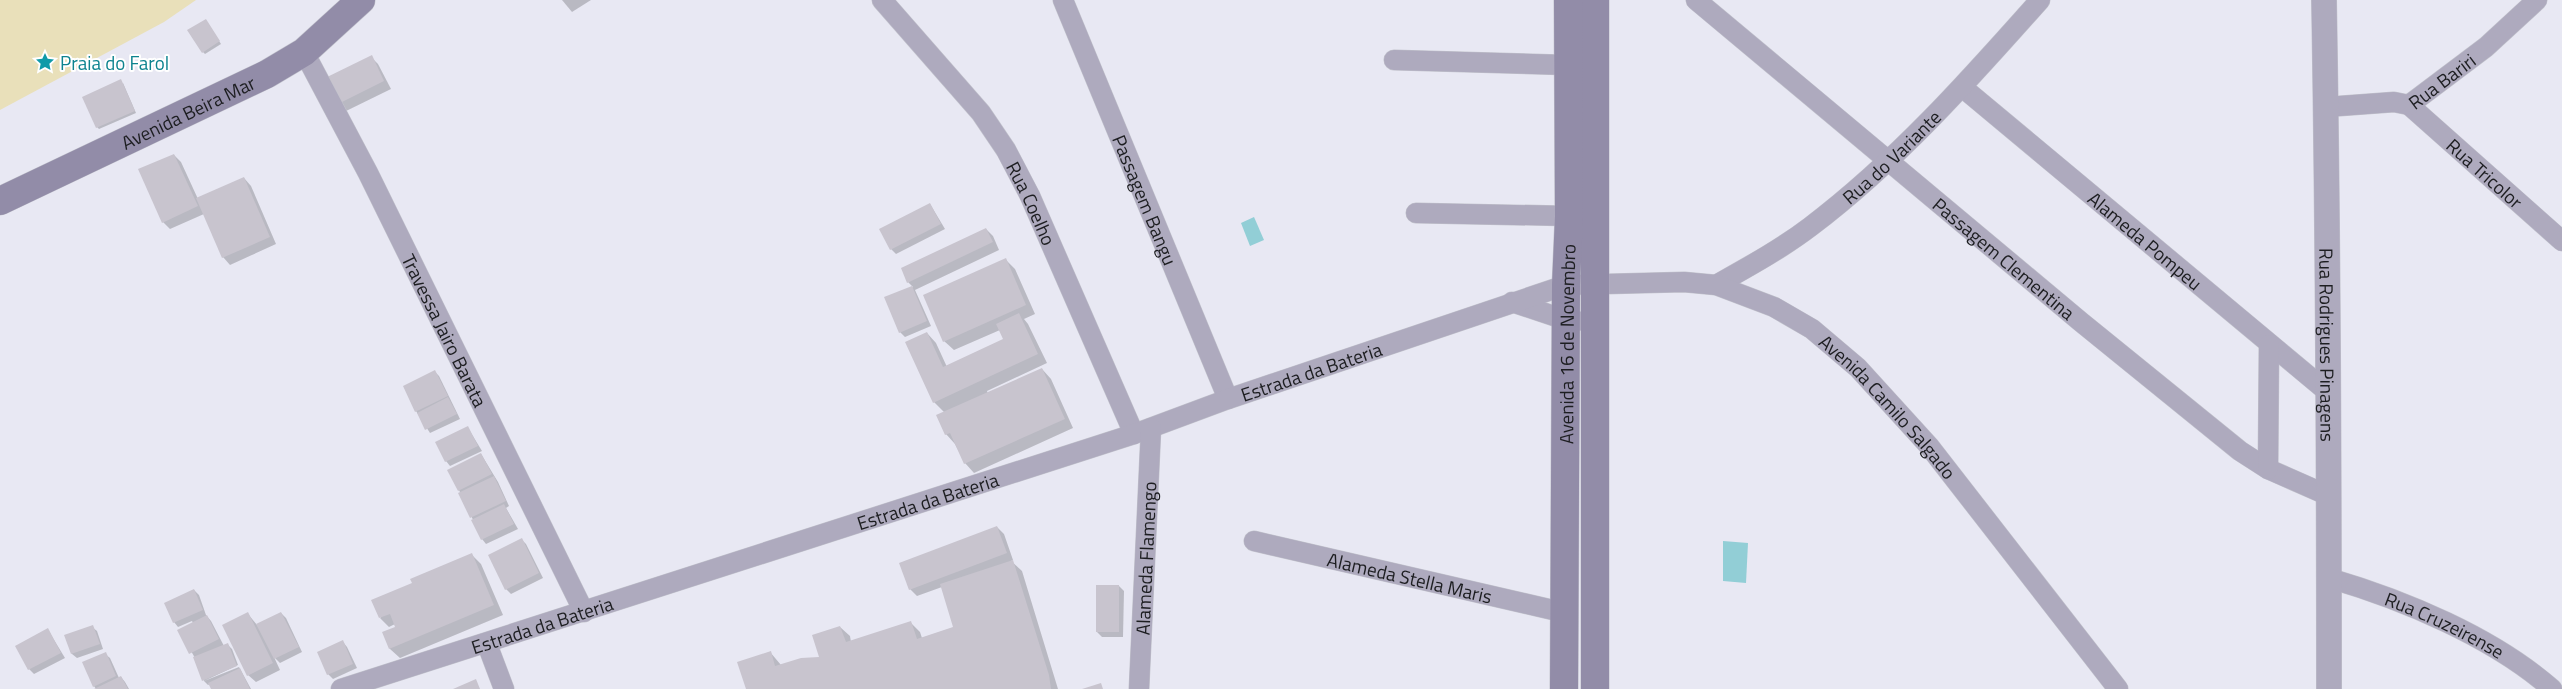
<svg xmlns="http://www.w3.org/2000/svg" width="2562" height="689" viewBox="0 0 2562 689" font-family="'Titillium Web',sans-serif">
	<rect width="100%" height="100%" fill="#e8e8f3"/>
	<polygon fill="#e9e0ba" points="0,0 196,0 164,22 0,110"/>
	<g fill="#92ced6">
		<polygon points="1254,217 1264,240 1250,246 1241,223"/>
		<polygon points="1723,541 1748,543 1746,583 1723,581"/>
	</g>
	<g fill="#0003">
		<polygon points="562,0 591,0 572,12"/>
		<polygon points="207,22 221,44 205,54 203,52"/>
		<polygon points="371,57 378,64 391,89 342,113 335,106"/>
		<polygon points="123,83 136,113 99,129 97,127"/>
		<polygon points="174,155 181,162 198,199 244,178 251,186 276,244 230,265 223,257 204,214 170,229 163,222"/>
		<polygon points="930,204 945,229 896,254 891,249"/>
		<polygon points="986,229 993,236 999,250 915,290 931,326 905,337 900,332 886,298 913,287 908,282"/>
		<polygon points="1006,260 1015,269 1035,314 1024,319 1028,324 1047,363 987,391 988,394 1042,369 1051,379 1073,428 974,473 965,463 955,444 946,434 945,413 934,402 927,333 936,343 947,367 1005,340 1000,330 954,350 944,341"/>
		<polygon points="435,372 439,376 460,419 430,433 416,411"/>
		<polygon points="468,428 482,451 450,466 446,461"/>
		<polygon points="481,454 498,482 509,506 506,508 518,529 486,544 482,539 459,490"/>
		<polygon points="997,527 1004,534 1013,560 1011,561 1022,571 1058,689 747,689 770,652 781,665 821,658 840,627 850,636 851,642 911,623 920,632 922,638 955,628 942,587 917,596 910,589"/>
		<polygon points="521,539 526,544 543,578 511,594 506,589"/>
		<polygon points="472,555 481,564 503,615 400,658 390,649 384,633 397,627 395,624 389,627 380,618 414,584"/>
		<polygon points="1119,586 1124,591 1123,637 1102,637 1097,632"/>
		<polygon points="194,590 199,595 206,615 211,621 224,646 227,644 232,649 238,665 204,681 195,658 179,630 193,623 192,621 178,627 174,622"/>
		<polygon points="281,613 286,618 302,652 280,663 274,657 280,670 256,682 248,675 248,614 257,625"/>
		<polygon points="92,627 97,631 103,649 77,658 72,654 66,636"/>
		<polygon points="48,630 65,658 34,674 29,669"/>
		<polygon points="343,642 347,647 357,668 333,679 328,674"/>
		<polygon points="105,654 110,658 119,678 121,677 125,682 129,689 96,689 94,686"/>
		<polygon points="239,667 251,689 213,689 210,684 208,685 204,681"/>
	</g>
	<g fill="#c8c4ce">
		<polygon points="206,19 220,41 202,53 187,30"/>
		<polygon points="372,55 384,81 334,106 321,80"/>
		<polygon points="121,79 135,111 96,128 82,97"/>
		<polygon points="174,154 198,206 162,223 138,169"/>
		<polygon points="244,177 270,237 222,258 196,198"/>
		<polygon points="930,203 941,224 890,250 879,229"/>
		<polygon points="986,228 993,242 907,283 901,268"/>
		<polygon points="1006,258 1026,305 943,342 923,295"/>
		<polygon points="912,286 927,321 899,333 884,297"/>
		<polygon points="1019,313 1038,354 933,403 905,342 927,332 943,367 1003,339 996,324"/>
		<polygon points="1042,368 1065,419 964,464 950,433 945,435 936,415"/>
		<polygon points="435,370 448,396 415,412 403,386"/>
		<polygon points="448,397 457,414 425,430 417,413"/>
		<polygon points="468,426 478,446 445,462 435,442"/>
		<polygon points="481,453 492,474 458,491 447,470"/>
		<polygon points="494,476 506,501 470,518 458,493"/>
		<polygon points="504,504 514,524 481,540 471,520"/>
		<polygon points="997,526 1007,553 909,590 899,563"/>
		<polygon points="522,538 539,573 505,590 488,555"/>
		<polygon points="472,553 494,605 389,649 382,632 395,627 390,614 379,618 371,600 412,583 410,579"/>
		<polygon points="1013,560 1049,675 1051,689 746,689 737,662 771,651 775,666 801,658 819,657 812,635 840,626 846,642 911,621 917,639 953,627 940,584"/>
		<rect x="1096" y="585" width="23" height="47"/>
		<polygon points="194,589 203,610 173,623 164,603"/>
		<polygon points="248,612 273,663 247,676 222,625"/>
		<polygon points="281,612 299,647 274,659 256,624"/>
		<polygon points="207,615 219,639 189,654 177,630"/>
		<polygon points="93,625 100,644 71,654 64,635"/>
		<polygon points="48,628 61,653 28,670 15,646"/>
		<polygon points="343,640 353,664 327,675 317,652"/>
		<polygon points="228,643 237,666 202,681 193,657"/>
		<polygon points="106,652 116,676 93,687 82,662"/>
		<polygon points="240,668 250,689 211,689 208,683"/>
		<polygon points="121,676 128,689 94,689"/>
		<polygon points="476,679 480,689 453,689"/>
		<polygon points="1101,683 1103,689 1082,689"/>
	</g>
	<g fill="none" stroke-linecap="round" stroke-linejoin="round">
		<g stroke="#c3c4cd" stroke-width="21">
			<g id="minor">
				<path id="s1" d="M882 0 981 113 1006 150 1030 196 1134 434"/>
				<path id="s2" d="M1063 0 1228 399"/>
				<path id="s3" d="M1696 0 2081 322 2240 451 2268 469 2327 495"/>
				<path id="s4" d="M304 52 368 173 584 612"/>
				<polyline points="1394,60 1567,65"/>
				<path id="s5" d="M1962 87 2329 393"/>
				<path id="s6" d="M2409 105 2562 241"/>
				<path id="s7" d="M2326 107 2394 102 2409 105 2486 47 2537 0"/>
				<polyline points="1416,213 1569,216"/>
				<path id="s8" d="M1716 285C1748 267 1781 249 1810 227 1896 162 1969 80 2040 0"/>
				<polyline points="1512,302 1566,320 1577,321"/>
				<polyline points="2268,469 2269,345"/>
				<path id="s9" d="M1254 541 1566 613"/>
				<path id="s10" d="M2329 578C2404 600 2493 637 2552 689"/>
				<polyline points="487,644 504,689"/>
				<path id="s11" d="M341 689 1134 434 1228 399 1566 285 1684 282 1716 285 1774 307 1812 329 1858 368 1929 446 2118 689"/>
				<path id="s12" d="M1139 689 1151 428"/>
			</g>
		</g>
		<g stroke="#c3c4cd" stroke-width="26">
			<g id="tertiary">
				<path id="s13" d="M2324 0C2328 230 2329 459 2329 689"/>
			</g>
		</g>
		<g stroke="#c3c4cd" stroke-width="29">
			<g id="secondary">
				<polyline points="1595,0 1595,689"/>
				<path id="s14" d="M0 201 267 74 304 52 361 0"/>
				<path id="s15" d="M1564 689 1566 285 1569 216 1568 0"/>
			</g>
		</g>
		<use href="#minor" stroke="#aeaabe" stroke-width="20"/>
		<use href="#tertiary" stroke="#aeaabe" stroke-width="25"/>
		<use href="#secondary" stroke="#928ca8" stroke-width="28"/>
	</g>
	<defs>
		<g id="sight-bare" transform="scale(1.5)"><path d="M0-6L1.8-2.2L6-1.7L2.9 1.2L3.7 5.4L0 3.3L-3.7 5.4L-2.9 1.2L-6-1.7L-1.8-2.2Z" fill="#0f9aa8" stroke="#fff" stroke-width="2.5" paint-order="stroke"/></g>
	</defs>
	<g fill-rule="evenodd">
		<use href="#sight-bare" x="45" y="62"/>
	</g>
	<g text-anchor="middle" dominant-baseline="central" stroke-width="4" stroke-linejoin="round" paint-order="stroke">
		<g font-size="19" fill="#0d838f" stroke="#fff" text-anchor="start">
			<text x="60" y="62">Praia do Farol</text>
		</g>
		<g font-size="19" fill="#1d1e21" stroke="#fff">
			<text stroke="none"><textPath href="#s7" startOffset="124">Rua Bariri</textPath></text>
			<text stroke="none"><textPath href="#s14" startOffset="208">Avenida Beira Mar</textPath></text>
			<text stroke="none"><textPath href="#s8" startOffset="218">Rua do Variante</textPath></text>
			<text stroke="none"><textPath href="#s6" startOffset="102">Rua Tricolor</textPath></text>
			<text stroke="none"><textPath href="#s2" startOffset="216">Passagem Bangu</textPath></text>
			<text stroke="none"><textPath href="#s1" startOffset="254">Rua Coelho</textPath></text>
			<text stroke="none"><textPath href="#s5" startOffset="239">Alameda Pompeu</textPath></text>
			<text stroke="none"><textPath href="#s3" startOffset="402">Passagem Clementina</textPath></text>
			<text stroke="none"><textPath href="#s4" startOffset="312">Travessa Jairo Barata</textPath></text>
			<text stroke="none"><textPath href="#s15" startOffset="345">Avenida 16 de Novembro</textPath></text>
			<text stroke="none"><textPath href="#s13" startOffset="345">Rua Rodrigues Pinagens</textPath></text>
			<text stroke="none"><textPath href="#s11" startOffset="1021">Estrada da Bateria</textPath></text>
			<text stroke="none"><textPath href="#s11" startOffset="1655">Avenida Camilo Salgado</textPath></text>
			<text stroke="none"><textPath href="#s11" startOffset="616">Estrada da Bateria</textPath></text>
			<text stroke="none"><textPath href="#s12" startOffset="131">Alameda Flamengo</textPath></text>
			<text stroke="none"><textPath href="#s9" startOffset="160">Alameda Stella Maris</textPath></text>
			<text stroke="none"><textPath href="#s11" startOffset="211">Estrada da Bateria</textPath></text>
			<text stroke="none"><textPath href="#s10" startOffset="125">Rua Cruzeirense</textPath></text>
		</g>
	</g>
</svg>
